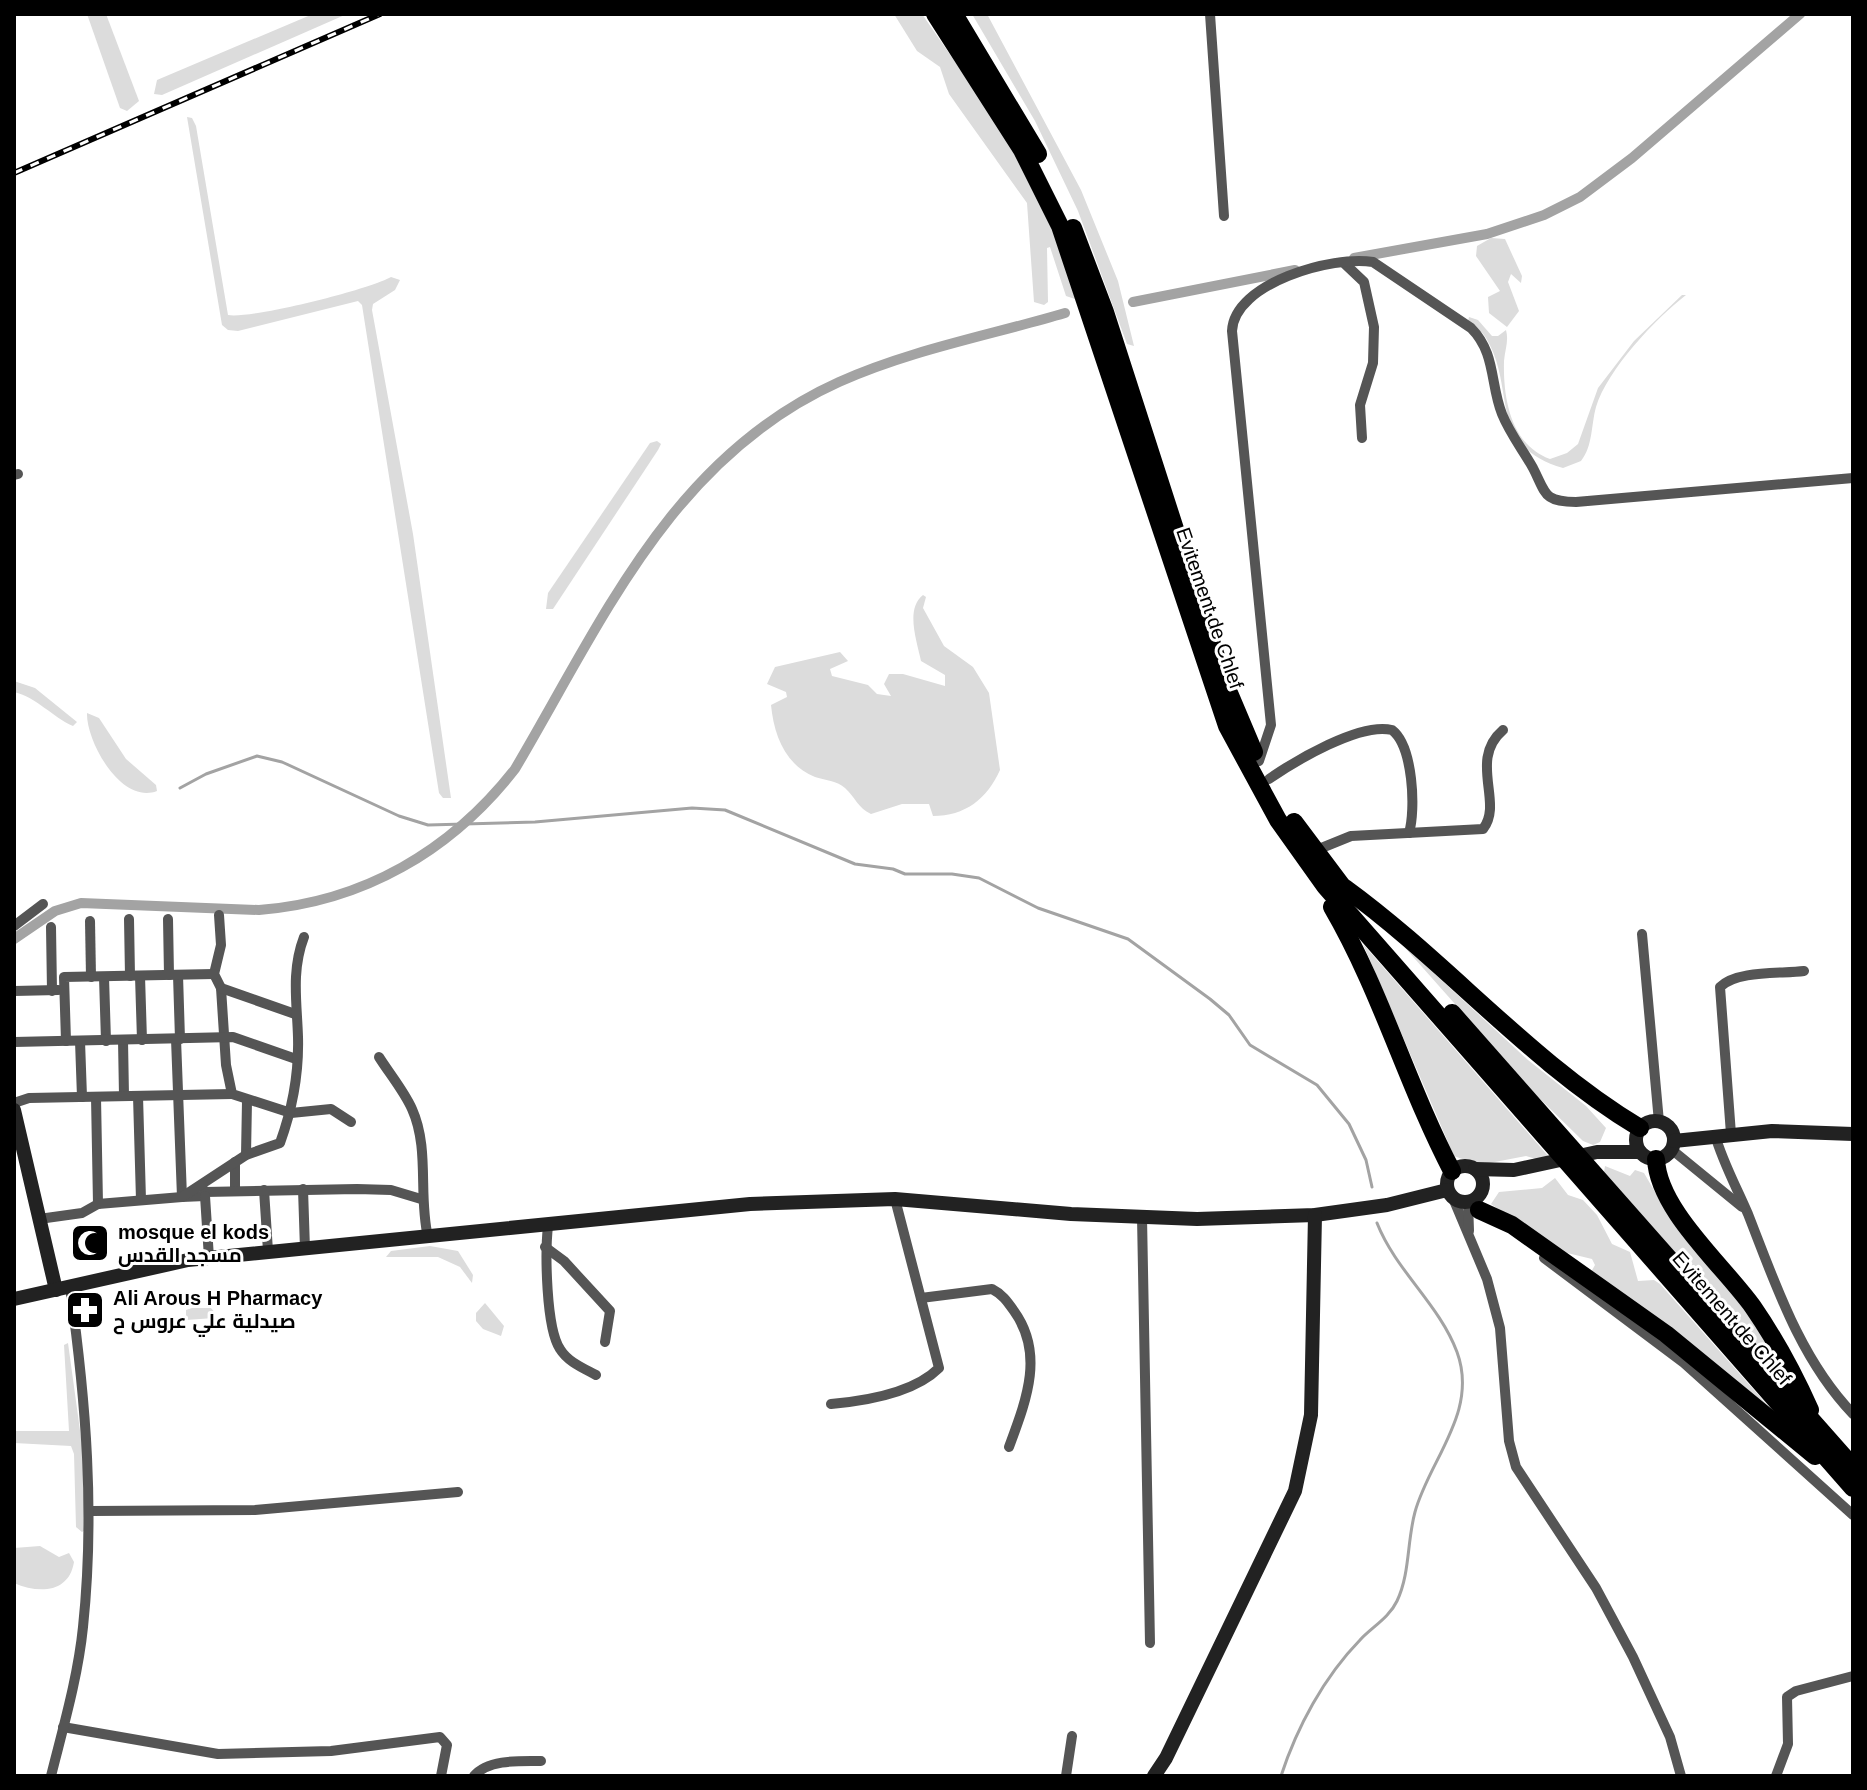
<svg xmlns="http://www.w3.org/2000/svg" width="1867" height="1790" viewBox="0 0 1867 1790" font-family="Arial,Cairo,sans-serif">
	<rect width="100%" height="100%" fill="#fff"/>
	<g fill="#dcdcdc">
		<polygon points="87,14 106,14 139,101 127,111 120,108"/>
		<polygon points="313,14 347,14 162,95 154,94 157,80"/>
		<polygon points="894,14 922,14 1007,137 1057,237 1078,300 1066,296 1050,247 1047,248 1048,302 1044,305 1034,302 1027,203 949,94 940,67 917,51"/>
		<polygon points="972,14 987,14 1081,190 1118,281 1134,346 1127,344 1078,211 1035,121"/>
		<path d="M187 117 192 118 196 126 228 315C253 319 367 290 391 277L400 280 395 290 373 304 372 310 413 534 451 798H443L439 793 362 305 358 301 238 331 228 330 222 325Z"/>
		<polygon points="1491,238 1505,239 1522,276 1521,283 1511,274 1508,282 1519,311 1507,327 1489,313 1488,297 1500,291 1476,256 1477,246"/>
		<path d="M1682 295H1686C1656 318 1607 370 1596 407 1591 425 1593 446 1581 461L1563 468C1486 445 1517 389 1486 338 1482 331 1474 326 1468 321L1469 317 1478 320 1492 336H1498L1506 330C1509 341 1505 350 1504 361 1503 399 1511 445 1550 459L1567 453 1578 444 1598 388 1634 341Z"/>
		<polygon points="657,441 661,444 658,450 553,609 546,609 548,593 650,443"/>
		<path d="M923 595 926 597 923 608 944 646 973 667 989 693 1000 770C987 799 965 816 933 816L929 804H902L871 814C858 808 855 797 845 788 838 781 824 780 815 777 785 765 774 735 771 705L787 697 786 692 767 684 775 667 840 652 848 661 830 669 832 676 868 685 877 694 891 696 884 684 889 674H903L945 686V675L921 661C917 641 905 609 923 595Z"/>
		<path d="M14 681 35 688 77 722 73 726C52 717 38 698 14 692Z"/>
		<path d="M87 713 99 718 126 759 156 785 157 791C121 805 86 741 87 713Z"/>
		<polygon points="1399,941 1528,1060 1586,1106 1606,1128 1600,1142 1593,1145 1583,1141 1534,1093"/>
		<polygon points="1363,944 1549,1157 1549,1163 1526,1156 1479,1165 1454,1156"/>
		<polygon points="1605,1166 1630,1176 1635,1170 1644,1173 1669,1216 1742,1304 1793,1387 1625,1198 1604,1172"/>
		<polygon points="1555,1178 1568,1195 1583,1200 1597,1215 1612,1244 1630,1252 1638,1281 1654,1280 1660,1284 1802,1444 1591,1272 1595,1265 1592,1259 1555,1250 1491,1204 1499,1192 1542,1188"/>
		<polygon points="430,1246 458,1251 473,1275 472,1283 460,1267 438,1257 386,1257 391,1251"/>
		<polygon points="485,1303 504,1326 501,1336 483,1329 476,1321 476,1313"/>
		<polygon points="192,1308 211,1308 216,1314 214,1318 186,1320 186,1310"/>
		<polygon points="68,1343 82,1445 85,1530 82,1532 76,1527 74,1454 71,1446 14,1443 14,1431 69,1431 64,1345"/>
		<path d="M40 1546 59 1557 69 1553 74 1562C69 1593 39 1594 14 1583V1548Z"/>
	</g>
	<g fill="none" stroke-linecap="round" stroke-linejoin="round">
		<g stroke="#a3a3a3" stroke-width="3">
			<polyline points="180,788 206,774 257,756 282,762 399,816 428,825 535,822 692,808 725,810 855,864 893,869 905,874 952,874 979,878 1038,908 1128,939 1210,999 1229,1015 1250,1045 1317,1085 1349,1124 1366,1160 1372,1187"/>
			<path d="M1281 1776C1297 1727 1324 1677 1360 1640 1372 1627 1389 1618 1397 1601 1410 1574 1407 1541 1415 1512 1429 1460 1479 1412 1457 1352 1439 1304 1396 1271 1377 1223"/>
		</g>
		<g stroke="#a3a3a3" stroke-width="10">
			<polyline points="1354,258 1487,234 1544,215 1580,197 1632,158 1800,14"/>
			<polyline points="1133,302 1295,270"/>
			<path d="M14 939 55 911 81 903 259 910C363 902 451 851 515 769 603 620 672 457 839 382 910 350 991 335 1065 313"/>
		</g>
		<g stroke="#555" stroke-width="10">
			<polyline points="1210,14 1224,216"/>
			<polyline points="1345,264 1364,282 1374,327 1373,363 1360,405 1362,438"/>
			<polyline points="14,475 18,474"/>
			<path d="M1259 761 1271 725 1232 331C1234 283 1333 255 1373 262L1471 328C1496 353 1490 384 1502 414 1510 434 1523 450 1533 468 1546 493 1543 502 1576 502L1853 478"/>
			<path d="M1269 779C1295 761 1360 722 1392 730 1413 746 1416 809 1409 833"/>
			<path d="M1314 851 1351 836 1483 829C1504 803 1468 760 1503 730"/>
			<polyline points="219,915 221,945 214,974 221,988 226,1065 232,1094 291,1113 331,1109 351,1122"/>
			<polyline points="129,919 130,976"/>
			<polyline points="168,919 169,975"/>
			<polyline points="90,921 91,977"/>
			<polyline points="14,926 43,904"/>
			<polyline points="51,927 52,991"/>
			<polyline points="1642,934 1659,1122"/>
			<polyline points="178,975 180,1039"/>
			<polyline points="140,976 142,1040"/>
			<polyline points="104,977 106,1041"/>
			<polyline points="221,988 295,1014"/>
			<polyline points="14,991 58,990"/>
			<polyline points="176,1039 182,1197 205,1196 204,1190"/>
			<polyline points="123,1040 124,1096"/>
			<polyline points="66,1041 64,977 214,974"/>
			<polyline points="80,1041 82,1097"/>
			<polyline points="14,1042 233,1037 296,1059"/>
			<path d="M379 1057C389 1073 404 1091 412 1109 430 1149 418 1196 428 1237"/>
			<polyline points="138,1096 141,1200"/>
			<polyline points="96,1097 98,1204"/>
			<polyline points="14,1103 29,1098 232,1094"/>
			<path d="M1731 1134 1720 987C1737 970 1781 974 1804 971"/>
			<path d="M1715 1135C1723 1163 1737 1188 1748 1214 1775 1283 1800 1359 1853 1414"/>
			<polyline points="1671,1149 1742,1207"/>
			<polyline points="246,1155 247,1101"/>
			<polyline points="235,1162 235,1191"/>
			<polyline points="303,1189 305,1249"/>
			<polyline points="264,1190 268,1251"/>
			<polyline points="205,1192 357,1189 391,1190 421,1199"/>
			<polyline points="205,1196 209,1258"/>
			<polyline points="1453,1198 1487,1279 1500,1328 1509,1441 1516,1467 1596,1588 1633,1657 1670,1737 1681,1776"/>
			<polyline points="1468,1202 1469,1231"/>
			<polyline points="1142,1217 1150,1643"/>
			<path d="M39 1219 82 1213 98 1204 182 1197 246 1155 280 1143C292 1110 299 1073 298 1037 297 1003 291 971 304 937"/>
			<path d="M548 1226C545 1253 546 1328 560 1349 568 1362 583 1368 596 1375"/>
			<polyline points="545,1247 564,1261 610,1311 605,1342"/>
			<polyline points="1544,1258 1684,1363 1853,1515"/>
			<path d="M921 1298 992 1289C1002 1294 1007 1301 1014 1311 1045 1354 1026 1401 1009 1447"/>
			<path d="M831 1404C865 1401 914 1393 939 1368L895 1199"/>
			<polyline points="91,1511 255,1510 458,1492"/>
			<polyline points="63,1727 218,1754 331,1751 440,1737 447,1745 441,1776"/>
			<path d="M51 1776C63 1728 78 1677 83 1627 95 1513 86 1401 70 1287"/>
			<path d="M474 1776C488 1759 521 1761 541 1761"/>
			<polyline points="1066,1776 1072,1736"/>
			<polyline points="1776,1776 1788,1744 1787,1697 1796,1691 1853,1676"/>
		</g>
		<g stroke="#222" stroke-width="14">
			<polyline points="14,1110 56,1290"/>
			<circle cx="1655" cy="1140" r="19"/>
			<polyline points="1674,1141 1772,1131 1853,1134"/>
			<circle cx="1465" cy="1184" r="18"/>
			<polyline points="1475,1169 1514,1170 1597,1152 1640,1152"/>
			<polyline points="14,1299 188,1260 750,1204 895,1199 1071,1214 1197,1219 1315,1215 1387,1205 1447,1190"/>
			<polyline points="1154,1776 1166,1758 1295,1491 1311,1415 1315,1215"/>
		</g>
		<g stroke="#000" stroke-width="18">
			<polyline points="935,14 1022,150 1060,226 1227,726 1278,820 1325,886 1853,1488"/>
			<polyline points="954,14 1038,154"/>
			<polyline points="1073,228 1105,312 1224,681 1254,752"/>
			<polyline points="1294,822 1351,898"/>
			<path d="M1345 888C1448 963 1530 1062 1640 1128"/>
			<path d="M1332 907C1381 991 1407 1085 1452 1171"/>
			<polyline points="1452,1013 1853,1467"/>
			<path d="M1656 1159C1658 1210 1723 1265 1753 1307 1775 1339 1794 1374 1810 1410"/>
			<polyline points="1479,1210 1512,1225 1666,1334 1815,1456"/>
		</g>
		<g stroke="#000" stroke-width="6">
			<polyline id="rail" points="14,173 380,14"/>
		</g>
		<use href="#rail" stroke="#fff" stroke-width="3" stroke-dasharray="9" stroke-linecap="butt"/>
	</g>
	<defs>
		<g id="mosque-square" transform="scale(2)"><rect x="-9" y="-9" width="18" height="18" rx="4" fill="#000" stroke="#fff"/><path d="M3.5-4.9A6 6 0 1 0 3.5 4.9A5 5 0 1 1 3.5-4.9Z" fill="#fff"/></g>
		<g id="pharmacy-square" transform="scale(2)"><rect x="-9" y="-9" width="18" height="18" rx="4" fill="#000" stroke="#fff"/><path d="M-2-6h4v4h4v4h-4v4h-4v-4h-4v-4h4Z" fill="#fff"/></g>
	</defs>
	<g fill-rule="evenodd">
		<use href="#mosque-square" x="90" y="1243"/>
		<use href="#pharmacy-square" x="85" y="1310"/>
	</g>
	<g text-anchor="middle" dominant-baseline="central" stroke-width="6" stroke-linejoin="round" paint-order="stroke">
		<g font-size="20" fill="#000" stroke="#fff">
			<text transform="translate(1210 608) rotate(71)">Evitement de Chlef</text>
			<text transform="translate(1732 1318) rotate(49)">Evitement de Chlef</text>
		</g>
		<g font-size="20" font-weight="bold" fill="#000" stroke="#fff" text-anchor="start">
			<text x="118" y="1232">mosque el kods<tspan x="118" dy="23">مسجد القدس</tspan></text>
			<text x="113" y="1298">Ali Arous H Pharmacy<tspan x="113" dy="23">صيدلية علي عروس ح</tspan></text>
		</g>
	</g>
	<rect width="1867" height="1790" fill="none" stroke="#000000" stroke-width="32"/>
</svg>
